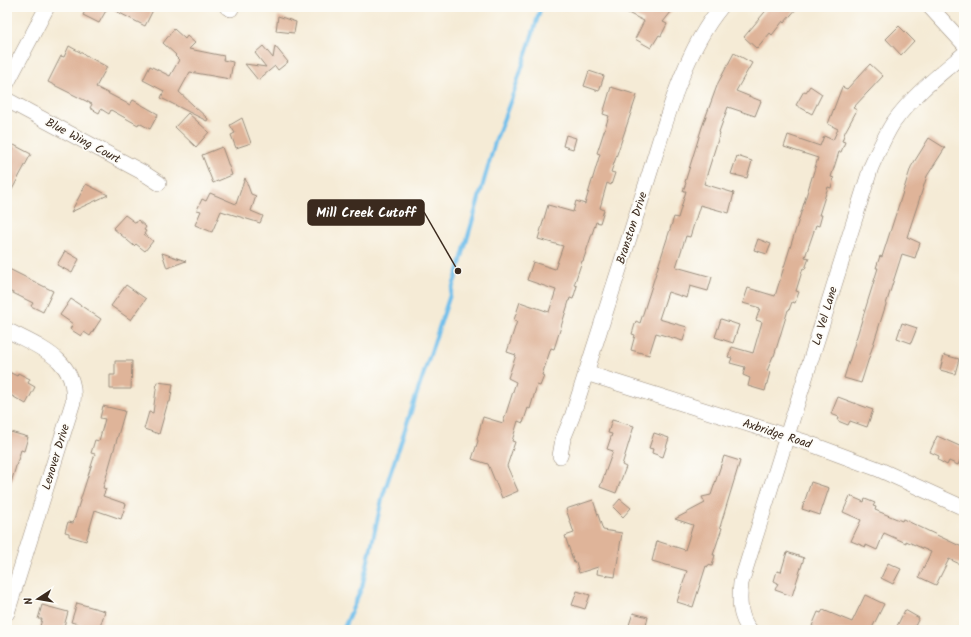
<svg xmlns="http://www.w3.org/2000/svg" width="971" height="637" viewBox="0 0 971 637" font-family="Kalam,sans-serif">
	<rect width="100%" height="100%" fill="#fdfcf7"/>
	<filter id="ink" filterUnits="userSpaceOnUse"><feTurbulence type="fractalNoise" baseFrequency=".025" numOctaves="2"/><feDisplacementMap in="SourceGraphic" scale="8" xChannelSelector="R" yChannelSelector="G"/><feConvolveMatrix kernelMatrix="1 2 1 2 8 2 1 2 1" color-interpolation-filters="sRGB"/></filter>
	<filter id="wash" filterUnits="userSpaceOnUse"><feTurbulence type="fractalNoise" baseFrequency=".012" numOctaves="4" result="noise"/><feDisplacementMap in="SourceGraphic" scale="16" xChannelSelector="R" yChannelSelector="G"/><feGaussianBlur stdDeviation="0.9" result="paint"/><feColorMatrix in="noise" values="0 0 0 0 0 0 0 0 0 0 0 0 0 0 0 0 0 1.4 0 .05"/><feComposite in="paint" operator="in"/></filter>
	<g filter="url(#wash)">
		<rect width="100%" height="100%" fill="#f5ebd6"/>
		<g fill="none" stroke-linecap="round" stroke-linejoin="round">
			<polyline stroke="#71bfeb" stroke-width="4" points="343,630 362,587 383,495 458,271 496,139 515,89 541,7"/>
		</g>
		<g id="blocks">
			<g fill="#dfb499">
				<polygon points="87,7 108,7 99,23 83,15"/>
				<polygon points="108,7 146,7 153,10 145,26"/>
				<polygon points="616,7 675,7 663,22 667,24 661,36 659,35 651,48 635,39 644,21"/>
				<polygon points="769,7 798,7 784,23 783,21 772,35 770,33 757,49 744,37"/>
				<polygon points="278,16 296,22 294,33 276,31"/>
				<polygon points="899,26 914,41 901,55 886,39"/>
				<polygon points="174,29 185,39 187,36 195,43 189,49 224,56 223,60 233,62 230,79 190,72 179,92 208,119 207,121 161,98 164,91 143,80 150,66 170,76 179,60 175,56 176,55 163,43"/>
				<polygon points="69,46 107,67 96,87 130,105 133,100 158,114 150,129 139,123 138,125 111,110 109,114 101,109 99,113 90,108 92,104 48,82 61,56 64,57"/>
				<polygon points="263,46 273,58 275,46 288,62 278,70 275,66 258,80 245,64 266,67 255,53"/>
				<polygon points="734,53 752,63 736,91 761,101 755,116 728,107 719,132 720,133 704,184 734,193 729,213 700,205 690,237 686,236 676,267 712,277 708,291 690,286 687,298 668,292 659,319 687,327 683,341 656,333 649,355 631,350 635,335 632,334 636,321 640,323 674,217 678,218 686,191 683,191 686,183 685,182 702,127 718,83"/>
				<polygon points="870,64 883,76 853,108 857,110 845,132 842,141 845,142 841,152 839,152 831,177 834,178 831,188 828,187 819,215 822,215 819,226 816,225 805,257 809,258 805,269 803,268 796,291 799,292 795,303 792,302 789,310 788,310 774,356 773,356 767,371 770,372 765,391 748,386 750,378 743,375 745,367 730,363 732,358 728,357 732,347 753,353 762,322 756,320 760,308 743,303 748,288 775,296 818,158 784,147 788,135 820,146 824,136 833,140 838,129 828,124 842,87 847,89"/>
				<polygon points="589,71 604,76 599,91 584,86"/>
				<polygon points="810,86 822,94 812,114 796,105 804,91 806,92"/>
				<polygon points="611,87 637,95 611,172 615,173 611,185 607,183 600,208 604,210 600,223 596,222 583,261 582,261 574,285 577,286 573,299 570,298 554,349 551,348 542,375 544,376 540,386 537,385 530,409 528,408 523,423 518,421 512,441 515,442 507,466 518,491 502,498 488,464 472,459 478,441 477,439 483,417 503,423 516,382 508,378 516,355 507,352 517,321 514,320 520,302 549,312 556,290 527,280 533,262 555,269 563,246 538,239 548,205 573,212 576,201 585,204 600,154 597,153 609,116 603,114"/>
				<polygon points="188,113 209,132 196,147 175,127"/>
				<polygon points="242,118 251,143 236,148 231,135 235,133 230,125"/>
				<polygon points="566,135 576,138 573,149 563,146"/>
				<polygon points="929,138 945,148 927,176 907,237 920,243 915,258 902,254 861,383 844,378 878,268 876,268 880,256 882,257 911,167"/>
				<polygon points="14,145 31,154 7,199 7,151 11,153"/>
				<polygon points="222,147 232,175 213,183 202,155"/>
				<polygon points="737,156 752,161 747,178 731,174"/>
				<polygon points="245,178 251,194 256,196 251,211 263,216 260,223 221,211 212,232 195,225 201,211 197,210 202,199 206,201 210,193 236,204"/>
				<polygon points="86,184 108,195 71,212"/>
				<polygon points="125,215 136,223 138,220 146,227 144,230 146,231 144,234 153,241 145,251 136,244 134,246 113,228"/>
				<polygon points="758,239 771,244 767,254 754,250"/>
				<polygon points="65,251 79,259 72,273 57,265"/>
				<polygon points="162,253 186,261 167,268"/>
				<polygon points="7,268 53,291 43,312 31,306 33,303 7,290"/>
				<polygon points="126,285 146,299 131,320 111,306"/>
				<polygon points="71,299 101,319 90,336 84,332 81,336 70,329 73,324 60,315"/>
				<polygon points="721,319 739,325 733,343 715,337"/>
				<polygon points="902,323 917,328 911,343 897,338"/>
				<polygon points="944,355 959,359 955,374 940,370"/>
				<polygon points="115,361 132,361 131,389 110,389 110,375 115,375"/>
				<polygon points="7,371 17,376 18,373 30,379 28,383 35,387 26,404 7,393"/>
				<polygon points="157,382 173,384 170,402 168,402 159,434 144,429 149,412 153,413"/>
				<polygon points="838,397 873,410 867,427 850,421 848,425 838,421 839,417 831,414"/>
				<polygon points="103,406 125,411 103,488 106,489 103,496 126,504 121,519 95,510 86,541 69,536 69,533 65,532 68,522 73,523 95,454 91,453 95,440 99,441 105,419 100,418"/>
				<polygon points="612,420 634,426 622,465 626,467 616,493 600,487 613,451 607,449 612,434 608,433"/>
				<polygon points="7,431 28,437 24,451 21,450 10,486 7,486"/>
				<polygon points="654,433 669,438 663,457 652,453 653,449 649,448"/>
				<polygon points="937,436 964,448 964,451 958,465 949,461 947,465 938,460 939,456 930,452"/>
				<polygon points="724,456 740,461 720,527 722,528 713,555 715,555 712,566 708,565 708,567 706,566 693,607 677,602 687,571 652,561 657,541 685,550 693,525 675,519 705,503 702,497 711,495"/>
				<polygon points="811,482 829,488 820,515 802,509"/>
				<polygon points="850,496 864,502 865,499 875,503 873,506 876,507 875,510 902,521 903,519 964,548 964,566 949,559 936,585 919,577 931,552 906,541 906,543 884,533 877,550 866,545 866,547 851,541 861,520 843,512"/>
				<polygon points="620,499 631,508 623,517 613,507"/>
				<polygon points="593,500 603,530 622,533 615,577 597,574 598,567 579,573 576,562 574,563 565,536 574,533 566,509"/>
				<polygon points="787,552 804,558 792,596 775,590 778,583 774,581 777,571 781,572"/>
				<polygon points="888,563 901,569 893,584 881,578"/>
				<polygon points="577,591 590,595 585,609 572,605"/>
				<polygon points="865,595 884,604 871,630 821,630 812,626 818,612 821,613 823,610 852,622"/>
				<polygon points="77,603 105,611 99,630 71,622"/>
				<polygon points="42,605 68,612 63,630 39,630 42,619 38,619"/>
				<polygon points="905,610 919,618 913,630 895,630"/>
				<polygon points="633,613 648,617 645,630 636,630 628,628"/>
			</g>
		</g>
	</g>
	<g filter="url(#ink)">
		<use href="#blocks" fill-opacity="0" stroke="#988a7a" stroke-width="1"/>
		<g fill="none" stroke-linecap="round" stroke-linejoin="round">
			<g stroke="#988a7a" stroke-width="16">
				<g id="minor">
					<polyline points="227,7 231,9"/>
					<polyline points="930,7 964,44"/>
					<polyline points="7,83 47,7"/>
					<polyline points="7,100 142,172 159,183"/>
					<path d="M7 330C38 347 78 359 73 402L7 613"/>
					<polyline points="586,373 808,443 878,469 964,508"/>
					<path d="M560 456 563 439 572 417C596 340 621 264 645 188 664 129 681 56 721 7"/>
					<path d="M750 630C739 617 739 600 741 583L871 167C878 152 884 137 893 123 912 96 939 75 964 54"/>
				</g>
			</g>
			<use href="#minor" stroke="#fff" stroke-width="15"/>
		</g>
	</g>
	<g text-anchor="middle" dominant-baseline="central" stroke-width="3.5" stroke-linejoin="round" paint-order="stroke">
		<g font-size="12" fill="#3b2a1e" stroke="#fdfcf7">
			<text transform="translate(83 141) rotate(28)">Blue Wing Court</text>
			<text transform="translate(632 228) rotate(-72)">Branston Drive</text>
			<text transform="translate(825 316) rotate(-73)">La Vel Lane</text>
			<text transform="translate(777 434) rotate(18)">Axbridge Road</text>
			<text transform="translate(56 457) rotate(-73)">Lenover Drive</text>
		</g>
	</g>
	<path fill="none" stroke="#3b2a1e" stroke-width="1.5" d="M458 271L424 212"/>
	<circle fill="#3b2a1e" stroke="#fdfcf7" stroke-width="1.5" cx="458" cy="271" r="4"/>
	<rect fill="#3b2a1e" stroke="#3b2a1e" stroke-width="1.5" x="308" y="200" width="116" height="25" rx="4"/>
	<g font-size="13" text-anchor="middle" font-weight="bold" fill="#fff">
		<text x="366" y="217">Mill Creek Cutoff</text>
	</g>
	<rect width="971" height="637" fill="none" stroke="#fdfcf7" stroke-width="24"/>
	<g transform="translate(38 599) rotate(258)" stroke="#fdfcf7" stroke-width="3" paint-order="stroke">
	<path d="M0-3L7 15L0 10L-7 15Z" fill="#3b2a1e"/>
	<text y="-6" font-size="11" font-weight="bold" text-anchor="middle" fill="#3b2a1e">N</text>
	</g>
</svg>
